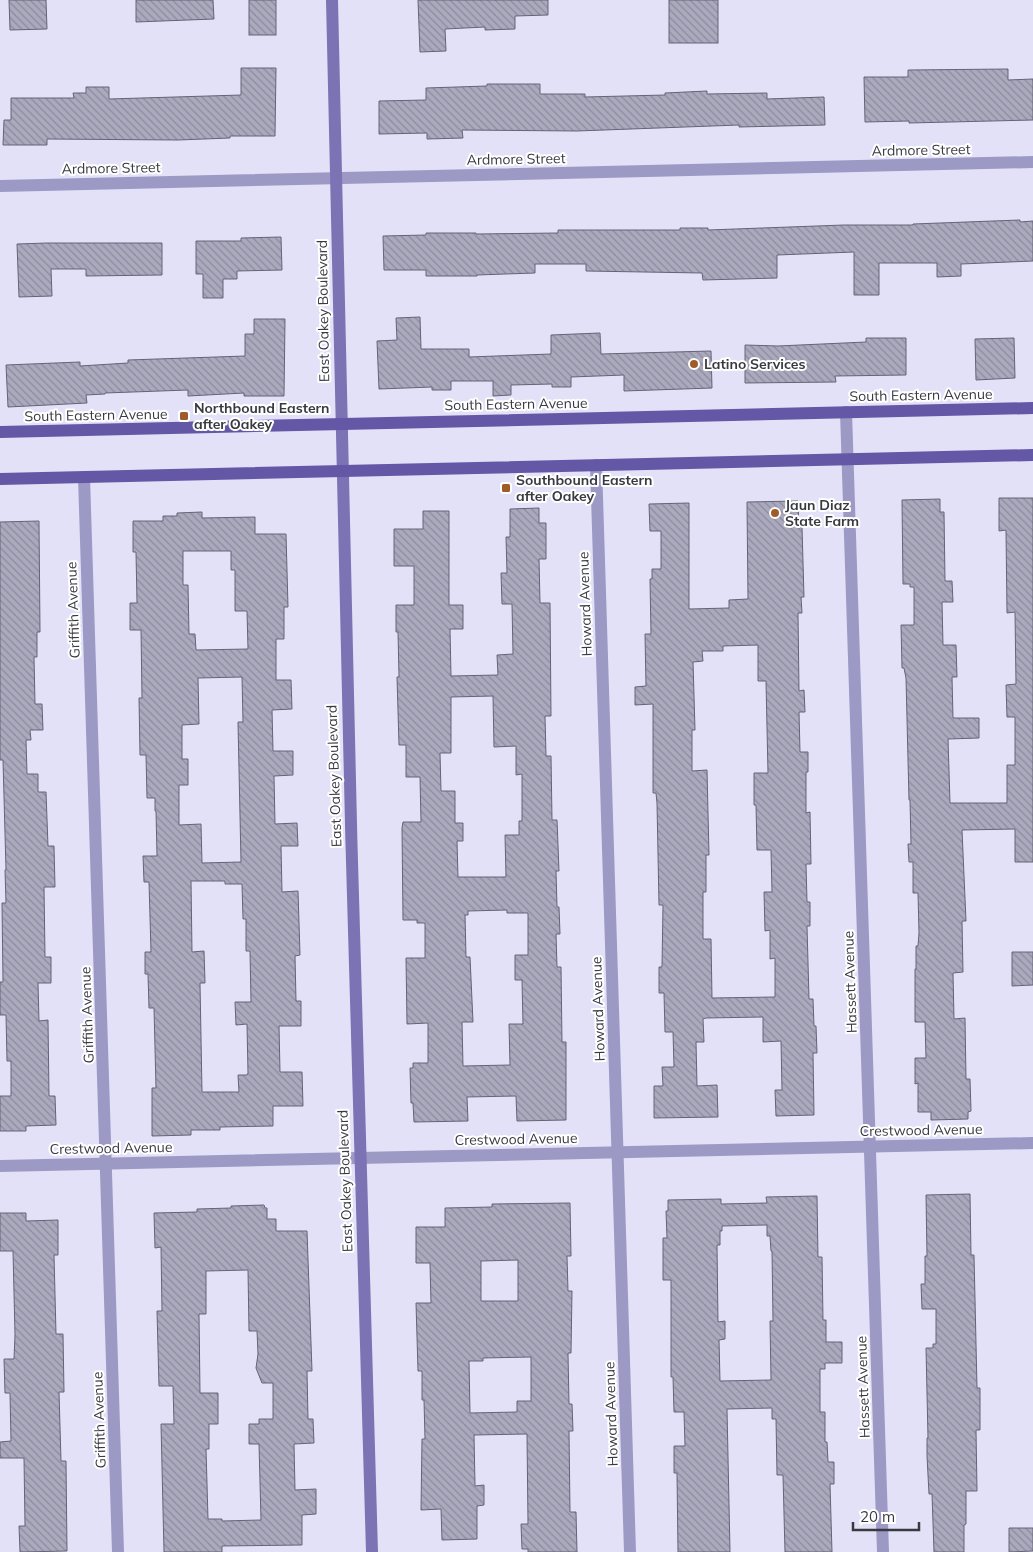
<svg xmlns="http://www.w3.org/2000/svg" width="1033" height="1552" viewBox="0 0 1033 1552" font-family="Mulish,sans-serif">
	<defs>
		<pattern id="building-back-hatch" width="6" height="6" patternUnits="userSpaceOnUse" patternTransform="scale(1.25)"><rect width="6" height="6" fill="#aba9be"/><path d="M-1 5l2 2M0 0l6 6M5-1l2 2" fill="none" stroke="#8c8b9c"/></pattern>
	</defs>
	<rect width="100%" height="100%" fill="#e3e1f7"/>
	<g fill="url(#building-back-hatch)" stroke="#656477" fill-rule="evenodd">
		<polygon points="9,0 46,0 47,29 10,30"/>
		<polygon points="136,0 213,0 214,19 136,22"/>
		<rect x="249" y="0" width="27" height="35"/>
		<polygon points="418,0 548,0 548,15 515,16 515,29 485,30 485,27 445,29 446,51 420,52"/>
		<rect x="669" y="0" width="49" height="43"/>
		<polygon points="241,68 276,68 275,136 230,136 230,138 178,140 47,139 47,145 3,145 4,120 11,120 11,98 74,98 73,93 86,93 86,87 109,87 109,99 241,95"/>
		<polygon points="1008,69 1008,80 1033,79 1033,120 909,123 909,121 865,122 864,77 908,77 908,70"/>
		<polygon points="487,84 540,84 540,94 585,94 585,97 665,95 665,93 707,91 707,94 767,93 767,99 824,97 825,125 739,127 739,125 577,131 462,130 463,138 427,139 427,133 379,134 379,101 426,100 426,88 487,86"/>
		<polygon points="1020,220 1020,222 1033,221 1033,261 961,264 961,276 937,277 937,263 879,263 879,295 854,295 854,252 777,255 777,278 703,280 702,273 586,271 586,264 535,264 535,273 477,275 477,276 426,276 426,270 384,270 383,236 426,235 426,233 476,233 476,234 558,233 558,230 680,230 680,228 708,228 708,230 844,225 913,225 913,224"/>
		<polygon points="281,237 282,270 237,271 237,279 223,279 223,298 203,298 203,274 196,274 196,241 241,241 241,238"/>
		<polygon points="47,243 162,243 162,275 86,276 86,269 51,269 52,296 19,297 17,244"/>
		<polygon points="420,317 421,349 469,349 469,357 551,354 551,335 600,333 601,354 711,351 712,388 624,391 624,375 571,377 571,387 552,387 552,384 511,385 511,395 493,396 493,381 451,381 451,390 432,390 432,387 379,389 377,341 397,340 396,318"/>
		<polygon points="254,319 285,319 284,396 244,396 244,393 188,396 188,390 105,393 105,394 86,395 87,403 8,407 6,365 80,362 80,366 128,363 128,360 245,356 245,334 254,334"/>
		<polygon points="866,338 906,338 906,375 835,376 836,382 745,383 745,345 778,346 866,342"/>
		<polygon points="1014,338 1015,378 976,380 975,339"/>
		<polygon points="999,498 1033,498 1033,862 1015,862 1015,829 962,830 966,921 962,921 963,972 953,973 954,1019 965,1018 966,1079 970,1079 971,1111 968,1112 968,1119 931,1120 931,1112 918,1112 918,1083 915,1084 915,1058 926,1058 925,1022 915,1022 915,969 916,969 916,946 918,946 919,933 918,893 913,893 913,862 909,862 908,844 911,844 910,800 909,800 906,678 904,668 902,668 901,625 914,625 914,587 910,587 910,584 903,584 902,500 940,499 940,512 944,512 945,581 952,581 953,602 942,602 943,645 956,645 957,677 952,677 953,718 979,718 979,738 948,739 950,803 1007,803 1007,765 1015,765 1015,717 1007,717 1006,685 1016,684 1015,612 1007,613 1006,530 999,531"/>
		<path d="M798 501 799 528 802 527 804 597H801L802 613H798L799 691 804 690 805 712H799L800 752H808V772H806V813L810 812 811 864H806L807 902H810V926H807L809 999H813L814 1026H816L817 1053H813L814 1115 776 1116 775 1090H782L781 1041 763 1042V1017L706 1018 703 1019 704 1042H696L697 1086 717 1085 718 1117 654 1118V1086H663L662 1067H674L673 1032H665L664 993H659V967H662L663 905H659L657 803 656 793H653V704L635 705V687L646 686 645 634H651L650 579H652V569H661V531H650L649 504 689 503V609L729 608V600L748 599 747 502ZM758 645V681H766L768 773H754V805H756L757 850H771L772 892H764L765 931 770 930V959L775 958V997L712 998 711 939H703V892H706V855H709L707 770 692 771V730H695L693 662 703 661 702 651H723V646Z"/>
		<path d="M539 508V523H546V559H539L540 603H550L551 716H545L546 756H551L552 820H557L559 871H556L557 907H559L560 934H556L557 967H561L562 1042H566V1120L517 1121 516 1096 467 1097 468 1121 414 1122 413 1103H411L410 1068H413V1063H428V1023L407 1024 406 958H425V923H417V920H403L402 828 403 822H421L420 777H406V745H399L397 677H399L398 632H396V605H414V566H394V529H423V511H449V605H463V629H450L451 676 498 675 497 655 513 654 512 604H502L501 573H507L506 537H510V509ZM493 696 494 747 516 746V775L522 774V821H519V835H505L506 877H458L457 841H463V823H455V791H441L440 753H451V697ZM507 910V913H528V955H515V980H522L523 1024H509L510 1065 463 1066 462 1022H473L470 957H466L465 915H468V911Z"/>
		<path d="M202 512V518L255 517V534H286L288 607H284V639H276V680H291L292 709 272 710 273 751H293V775L274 776 275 824 297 823 298 846H281L282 892 298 891 300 955 295 956 296 1001H301V1026H279L280 1072H302L303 1106H273V1126L220 1127V1130H191V1135L152 1136V1088H156L154 1008H149L148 974H145V952H151L149 882H144L143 856H157L156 811H155V798H147L146 755H140L139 698H142L141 630H130V603H137L136 552H133V521H163V516H177V513ZM183 551H231V570H235V611H247L248 649 196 650 195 634H189L188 585H183ZM242 677 243 722H238L241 862 202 863 201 824 179 825V785H188V759H182V725L199 724 198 678ZM191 881H225V884H242L243 919H246V951H250L251 1002H235L236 1025 247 1024 248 1073 247 1075H238L239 1092H202L200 983H205L204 951 192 952Z"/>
		<polygon points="39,521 40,632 37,632 37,657 34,657 35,704 42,704 43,730 30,730 31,740 26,740 27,774 38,774 38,792 46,792 48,846 54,846 55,887 44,887 45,957 51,957 51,983 38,983 39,1021 48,1020 49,1096 55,1096 56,1125 26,1126 26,1131 0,1131 0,1096 11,1096 11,1061 7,1061 6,1015 0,1015 0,982 3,982 2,903 6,903 5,870 6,870 3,760 0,760 0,522"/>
		<polygon points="1012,952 1033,952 1033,985 1012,986"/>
		<polygon points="970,1194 971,1255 974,1255 977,1388 980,1388 980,1430 976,1430 977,1491 966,1491 966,1524 964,1525 964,1552 934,1552 932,1494 929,1494 927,1456 927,1438 928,1438 926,1348 933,1348 933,1344 936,1344 936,1309 922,1309 921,1284 925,1284 925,1256 927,1256 926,1195"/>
		<path d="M817 1196 818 1257H822L823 1320H826V1342H842V1363H825V1369H820V1412H825V1442H827L828 1462H834V1484H830L832 1552H785L783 1475H777L776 1419H772V1408L727 1409 730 1552H678L677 1473H674V1446H685L684 1412H674L673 1377H671V1280H663V1238H667L666 1211H668V1200L721 1199V1204L767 1203 766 1197ZM767 1225V1236H770L771 1251H772L773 1321H770L771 1380 720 1381 719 1340 725 1339V1321L718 1322 717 1245H720V1231H722V1226Z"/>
		<path d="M570 1203 571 1256H567L568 1291H572L571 1353H568L569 1404H572L573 1431H569L570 1512H576L577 1552H528V1549H522L521 1524H528L527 1434 474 1435 475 1486 484 1485V1505L477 1506V1539L442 1540 441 1509 421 1510 422 1439H425L424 1400H422V1371H418L416 1303H431L430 1263H416V1227H445V1208L492 1207V1204ZM518 1260V1301H481V1261ZM531 1357V1401H517V1412L470 1413 469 1361H483V1358Z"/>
		<path d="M264 1205 265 1208H267V1219H276V1231H307L312 1371H307L308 1419H313L314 1443 294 1444 295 1490 316 1489V1514L302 1515V1545L222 1546V1552H164L161 1424H174L173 1386H159L157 1311H162L161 1247 155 1248 154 1213 197 1212V1209L231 1208V1206ZM248 1270 249 1331H257L258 1354 256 1368 262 1383H273V1419H259V1424H249V1444H259L261 1520 222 1521V1519H208L206 1449H209V1424H218V1393H200L199 1314H206V1271Z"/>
		<polygon points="0,1213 26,1213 26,1221 58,1220 58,1255 54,1255 56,1334 63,1334 64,1392 59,1392 61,1461 66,1461 67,1551 20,1552 19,1526 25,1526 24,1458 0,1458 0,1442 11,1441 10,1393 5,1393 4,1359 14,1359 15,1335 13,1251 0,1251"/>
		<polygon points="1009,1528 1033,1528 1033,1551 1009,1552"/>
	</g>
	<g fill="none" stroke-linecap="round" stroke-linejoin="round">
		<g stroke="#9c99c5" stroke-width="12">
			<polyline points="0,186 1033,162"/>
			<polyline points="846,412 883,1552"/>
			<polyline points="596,465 630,1552"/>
			<polyline points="84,477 118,1552"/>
			<polyline points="0,1166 1033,1143"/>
		</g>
		<path stroke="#7b73b4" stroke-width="12" d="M332 0C343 517 355 1035 372 1552"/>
		<g stroke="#6357a6" stroke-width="12">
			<polyline points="0,432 1033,408"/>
			<polyline points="0,479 1033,455"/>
		</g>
	</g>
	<g fill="#9f5c2a" stroke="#fff" stroke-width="2">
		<circle cx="694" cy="364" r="5"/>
		<rect x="179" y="411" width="10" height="10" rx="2.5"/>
		<rect x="501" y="483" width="10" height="10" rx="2.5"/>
		<circle cx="775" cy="513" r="5"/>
	</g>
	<g text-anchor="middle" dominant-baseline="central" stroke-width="4" stroke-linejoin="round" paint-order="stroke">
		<g font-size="14" fill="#393941" stroke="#fff">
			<text transform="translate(921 150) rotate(-1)">Ardmore Street</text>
			<text transform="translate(516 159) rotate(-1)">Ardmore Street</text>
			<text transform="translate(111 168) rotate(-1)">Ardmore Street</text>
			<text transform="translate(323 311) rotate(-91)">East Oakey Boulevard</text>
			<text transform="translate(921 395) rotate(-1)">South Eastern Avenue</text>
			<text transform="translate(516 404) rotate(-1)">South Eastern Avenue</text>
			<text transform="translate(96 415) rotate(-1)">South Eastern Avenue</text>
			<text transform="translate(585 604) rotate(-92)">Howard Avenue</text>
			<text transform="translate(73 610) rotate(-92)">Griffith Avenue</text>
			<text transform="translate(334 776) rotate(-92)">East Oakey Boulevard</text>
			<text transform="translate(850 982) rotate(-92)">Hassett Avenue</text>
			<text transform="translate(598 1009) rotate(-92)">Howard Avenue</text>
			<text transform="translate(87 1015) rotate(-92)">Griffith Avenue</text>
			<text transform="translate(921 1130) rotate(-1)">Crestwood Avenue</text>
			<text transform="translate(516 1139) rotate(-1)">Crestwood Avenue</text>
			<text transform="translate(111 1148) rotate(-1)">Crestwood Avenue</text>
			<text transform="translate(345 1181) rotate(-92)">East Oakey Boulevard</text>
			<text transform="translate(863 1387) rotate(-92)">Hassett Avenue</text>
			<text transform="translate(611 1414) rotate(-92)">Howard Avenue</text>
			<text transform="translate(99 1420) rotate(-92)">Griffith Avenue</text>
		</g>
		<g font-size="14" font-weight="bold" fill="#393941" stroke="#fff" text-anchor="start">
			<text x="704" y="364">Latino Services</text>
			<text x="194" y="408">Northbound Eastern<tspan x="194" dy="16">after Oakey</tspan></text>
			<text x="516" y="480">Southbound Eastern<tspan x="516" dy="16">after Oakey</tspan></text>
			<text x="785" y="505">Jaun Diaz<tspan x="785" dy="16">State Farm</tspan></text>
		</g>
	</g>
	<path d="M853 1522v8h66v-8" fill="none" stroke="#393941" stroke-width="2.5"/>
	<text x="860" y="1522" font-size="15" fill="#393941" stroke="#ffffff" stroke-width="4" paint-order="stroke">20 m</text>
</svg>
